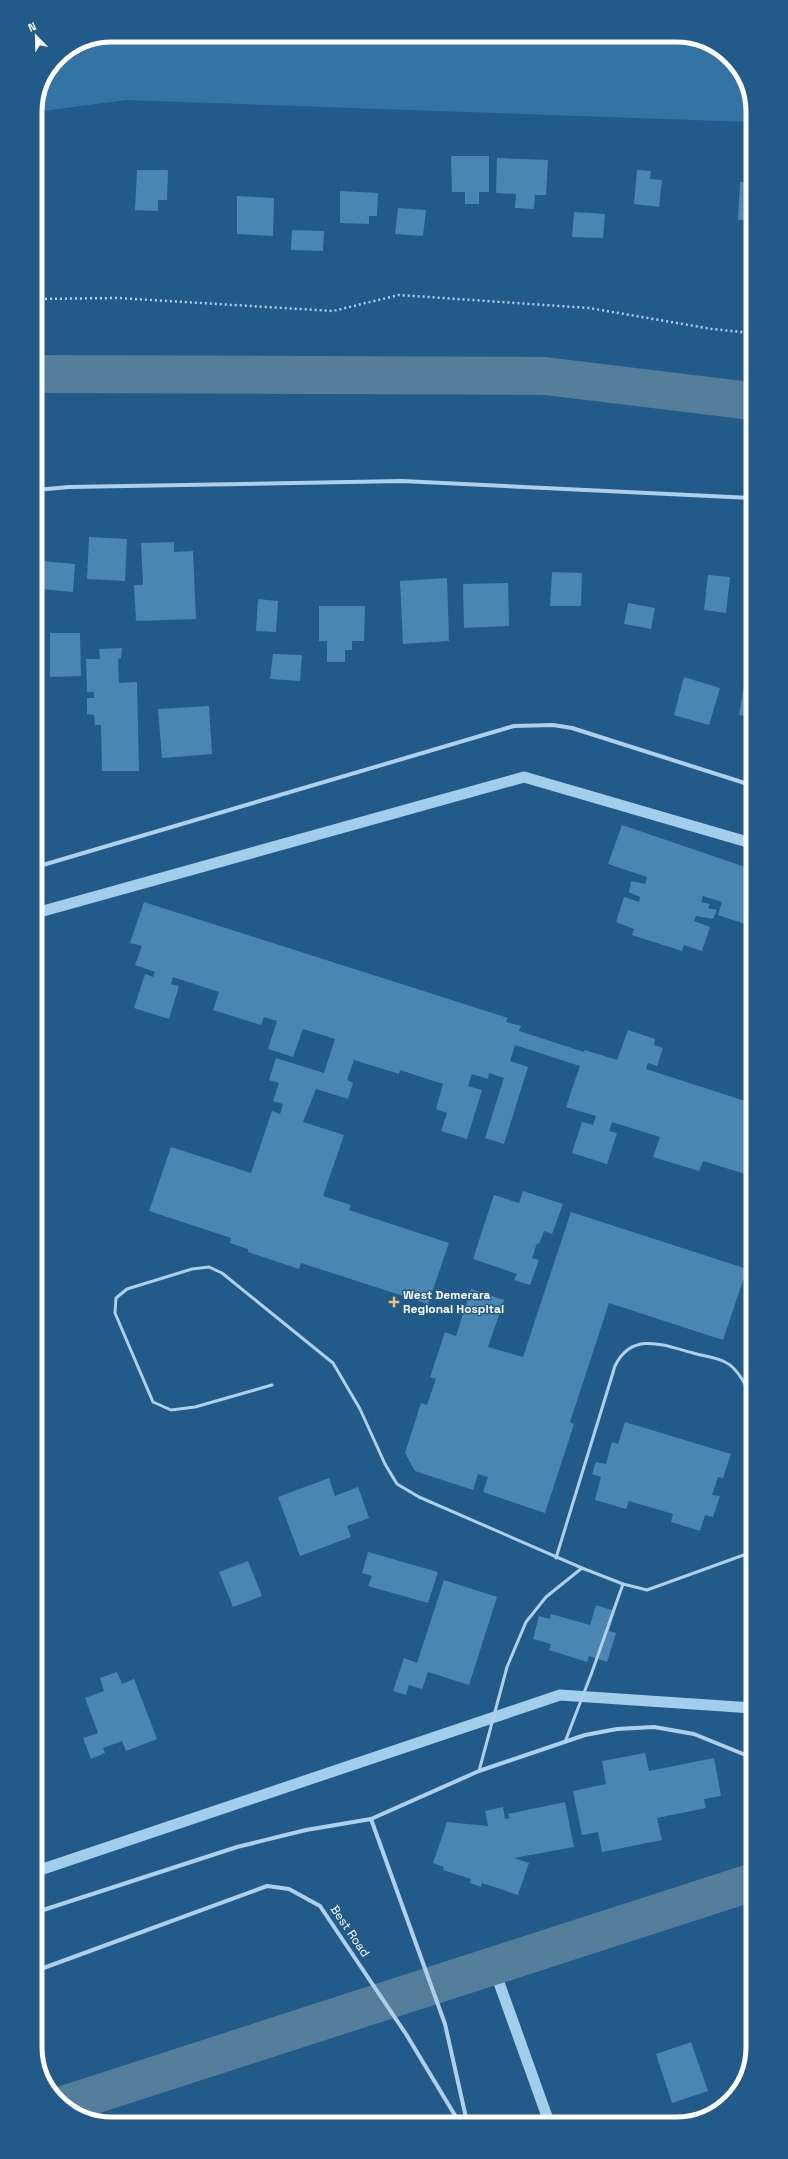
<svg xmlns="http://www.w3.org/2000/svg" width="788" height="2159" viewBox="0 0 788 2159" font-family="'Space Grotesk',sans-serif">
	<rect width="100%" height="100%" fill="#225b89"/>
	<path fill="#3374a4" d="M112 35H681L723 51 750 92V122L126 100 35 112C35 82 56 54 82 41 91 37 103 37 112 35Z"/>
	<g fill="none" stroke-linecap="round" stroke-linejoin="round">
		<g stroke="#a2cdeb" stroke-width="11">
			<polyline points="36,913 524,777 751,843"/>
			<polyline points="37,1871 560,1695 753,1708"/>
			<polyline points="493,1966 549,2122"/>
		</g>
		<g stroke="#557d9c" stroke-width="38">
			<polyline points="36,374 545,376 751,401"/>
			<polyline points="63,2105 753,1882"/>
		</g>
	</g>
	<g fill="#4b85b1">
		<polygon points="451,156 489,156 489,192 479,192 479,204 465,204 465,192 452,192"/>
		<polygon points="497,158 548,160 546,195 535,195 534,209 515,208 516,194 496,193"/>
		<polygon points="137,170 168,170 167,200 158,200 158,211 135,210"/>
		<polygon points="637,170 651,171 650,179 662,180 659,207 634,204"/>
		<polygon points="740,182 750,182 750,220 738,220"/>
		<polygon points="340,191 378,193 377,216 369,216 369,224 340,223"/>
		<polygon points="35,196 38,196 39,214 35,214"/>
		<polygon points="237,196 274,198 273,236 237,234"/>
		<polygon points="398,208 426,210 423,236 395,234"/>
		<polygon points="574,212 605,214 603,238 572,237"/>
		<polygon points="292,230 324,231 323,251 291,250"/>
		<polygon points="89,537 127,539 125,581 87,579"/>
		<polygon points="174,542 174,552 193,551 196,619 136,621 134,585 143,585 141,543"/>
		<polygon points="43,561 75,564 73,592 41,589"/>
		<polygon points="552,572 582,573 581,606 550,606"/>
		<polygon points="708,575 730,577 726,613 704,610"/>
		<polygon points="447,578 449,641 403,644 400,581"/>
		<polygon points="508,583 509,626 464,628 463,584"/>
		<polygon points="258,599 278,601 276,632 256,631"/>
		<polygon points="628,603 655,608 651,629 624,624"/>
		<polygon points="319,606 365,606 364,641 352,641 352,650 345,650 345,662 327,662 327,641 319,641"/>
		<polygon points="50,633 80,633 81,676 50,677"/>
		<polygon points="122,648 121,658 118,659 119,683 137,682 139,771 102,771 101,725 95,725 94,715 87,714 87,698 94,698 94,692 87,692 86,659 100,659 99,649"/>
		<polygon points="273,654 302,655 300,681 270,679"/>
		<polygon points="747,668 751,669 751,717 739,715"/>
		<polygon points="684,677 720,688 709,725 674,715"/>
		<polygon points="209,706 212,754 162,758 158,709"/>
		<polygon points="622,825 751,869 751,915 748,925 718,915 722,902 703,896 701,902 710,904 708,908 717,910 713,919 696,916 694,921 710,927 702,951 684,945 682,951 632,935 634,929 616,922 624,897 639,902 640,897 629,892 631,881 645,884 647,877 608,864"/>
		<polygon points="144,902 508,1018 506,1022 521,1026 519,1031 584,1052 585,1050 617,1060 628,1030 655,1039 654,1045 663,1048 657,1066 648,1063 646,1069 745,1101 748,1094 752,1095 752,1176 703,1161 699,1171 653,1157 660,1137 612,1122 609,1131 617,1133 607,1164 572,1153 582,1122 593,1125 596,1116 566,1107 580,1066 515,1045 510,1061 528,1067 504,1144 485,1138 504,1078 489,1073 488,1079 472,1074 468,1086 482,1090 467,1139 441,1131 447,1113 436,1109 443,1084 400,1070 399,1074 354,1060 347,1080 353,1083 348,1099 316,1089 303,1122 344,1135 323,1196 351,1205 349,1210 449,1243 428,1304 301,1263 299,1269 248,1252 248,1249 230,1243 231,1238 149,1211 171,1147 251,1173 272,1111 280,1114 283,1104 273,1101 279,1083 269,1080 276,1058 324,1073 335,1039 303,1029 293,1057 268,1049 277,1021 264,1017 261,1025 213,1010 219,992 173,977 171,984 179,986 169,1019 134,1008 145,974 153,977 155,972 135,965 142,946 130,943"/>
		<polygon points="523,1191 563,1204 552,1234 544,1231 539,1244 537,1243 532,1258 539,1260 530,1285 514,1280 517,1274 473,1259 494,1195 519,1203"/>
		<polygon points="571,1212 747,1269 723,1340 609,1303 570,1422 574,1424 545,1513 483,1492 488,1477 478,1474 473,1490 415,1471 405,1453 421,1403 427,1405 436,1379 430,1377 445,1332 456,1336 471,1289 504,1300 488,1347 523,1357"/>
		<polygon points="625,1422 731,1454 723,1478 718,1477 712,1495 720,1496 713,1517 705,1515 700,1531 671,1522 673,1514 629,1501 626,1509 595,1500 601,1477 592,1474 596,1462 606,1464 612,1442 618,1444"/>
		<polygon points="329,1478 335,1496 358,1487 369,1518 347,1526 351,1537 300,1556 278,1497"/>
		<polygon points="368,1552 438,1572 428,1603 368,1586 372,1576 362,1573"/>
		<polygon points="248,1561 262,1596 233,1607 219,1572"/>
		<polygon points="444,1580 497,1597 469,1685 428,1672 422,1689 409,1685 406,1695 393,1691 404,1658 417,1663"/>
		<polygon points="752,1598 752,1625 744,1601"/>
		<polygon points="596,1605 615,1611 609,1631 616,1633 607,1662 589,1656 587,1662 549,1650 551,1644 533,1639 539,1616 550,1619 551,1614 590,1625"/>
		<polygon points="117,1672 122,1684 134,1679 157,1739 126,1751 122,1741 103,1748 105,1753 91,1759 83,1738 98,1733 85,1698 104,1691 100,1678"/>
		<polygon points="645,1753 649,1771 714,1758 721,1796 704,1799 706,1808 657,1818 662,1840 602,1852 598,1832 582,1835 573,1791 606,1784 602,1761"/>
		<polygon points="565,1802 574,1847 514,1858 529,1863 518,1895 482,1883 481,1887 470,1883 471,1879 443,1870 444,1867 433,1863 447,1822 488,1826 485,1811 503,1807 505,1819 510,1818 508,1814"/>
		<polygon points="691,2042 708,2091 672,2103 656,2054"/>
	</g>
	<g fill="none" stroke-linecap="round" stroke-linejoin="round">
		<polyline stroke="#aed0ea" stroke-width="2.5" stroke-dasharray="2 3" stroke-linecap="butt" points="35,299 118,298 333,311 399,295 589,308 712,329 751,333"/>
		<g stroke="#aed0ea" stroke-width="3">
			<polyline points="272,1385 195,1407 171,1410 153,1402 115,1313 116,1298 127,1289 192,1269 209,1267 222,1273 333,1363 360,1409 385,1464 397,1484 419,1497 582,1568"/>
			<path d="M556 1558 615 1366C632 1331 663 1345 693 1353 703 1356 716 1357 725 1362 738 1368 749 1389 752 1402"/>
			<polyline points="565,1742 592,1672 623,1584"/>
			<polyline points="479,1771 507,1667 526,1622 546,1597 582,1568 623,1584 647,1590 752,1552"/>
		</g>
		<g stroke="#aed0ea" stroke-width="4">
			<polyline points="36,490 69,487 402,481 751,498"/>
			<polyline points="36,867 514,726 553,725 572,728 751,785"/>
			<polyline points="371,1819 479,1771 585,1735 617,1729 654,1727 694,1734 753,1758"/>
			<polyline points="37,1912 237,1847 306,1830 371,1819 445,2024 467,2122"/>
			<polyline points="38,1970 267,1886 289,1889 320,1906 406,2034 459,2122"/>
		</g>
	</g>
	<path fill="#f6bf71" stroke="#225b89" stroke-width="1.5" d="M392 1296h4v4h4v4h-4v4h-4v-4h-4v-4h4z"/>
	<g text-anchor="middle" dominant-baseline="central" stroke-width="3" stroke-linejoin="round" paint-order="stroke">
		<g font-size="12" font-weight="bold" fill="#fff" stroke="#225b89" text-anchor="start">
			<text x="403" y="1295">West Demerara<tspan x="403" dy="14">Regional Hospital</tspan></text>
		</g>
		<g font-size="12" fill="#fff" stroke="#225b89">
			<text transform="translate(350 1931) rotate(56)">Best Road</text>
		</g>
	</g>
	<path d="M0 0H788V2159H0ZM112 42H676A70 70 0 0 1 746 112V2047A70 70 0 0 1 676 2117H112A70 70 0 0 1 42 2047V112A70 70 0 0 1 112 42Z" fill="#225b89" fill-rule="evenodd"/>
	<path fill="none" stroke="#fff" stroke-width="5" d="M112 42H676A70 70 0 0 1 746 112V2047A70 70 0 0 1 676 2117H112A70 70 0 0 1 42 2047V112A70 70 0 0 1 112 42Z"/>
	<g transform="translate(36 36) rotate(337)" stroke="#225b89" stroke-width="3" paint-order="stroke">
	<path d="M0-3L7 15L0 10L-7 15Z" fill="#ffffff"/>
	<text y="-6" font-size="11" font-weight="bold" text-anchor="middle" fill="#ffffff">N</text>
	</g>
</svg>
